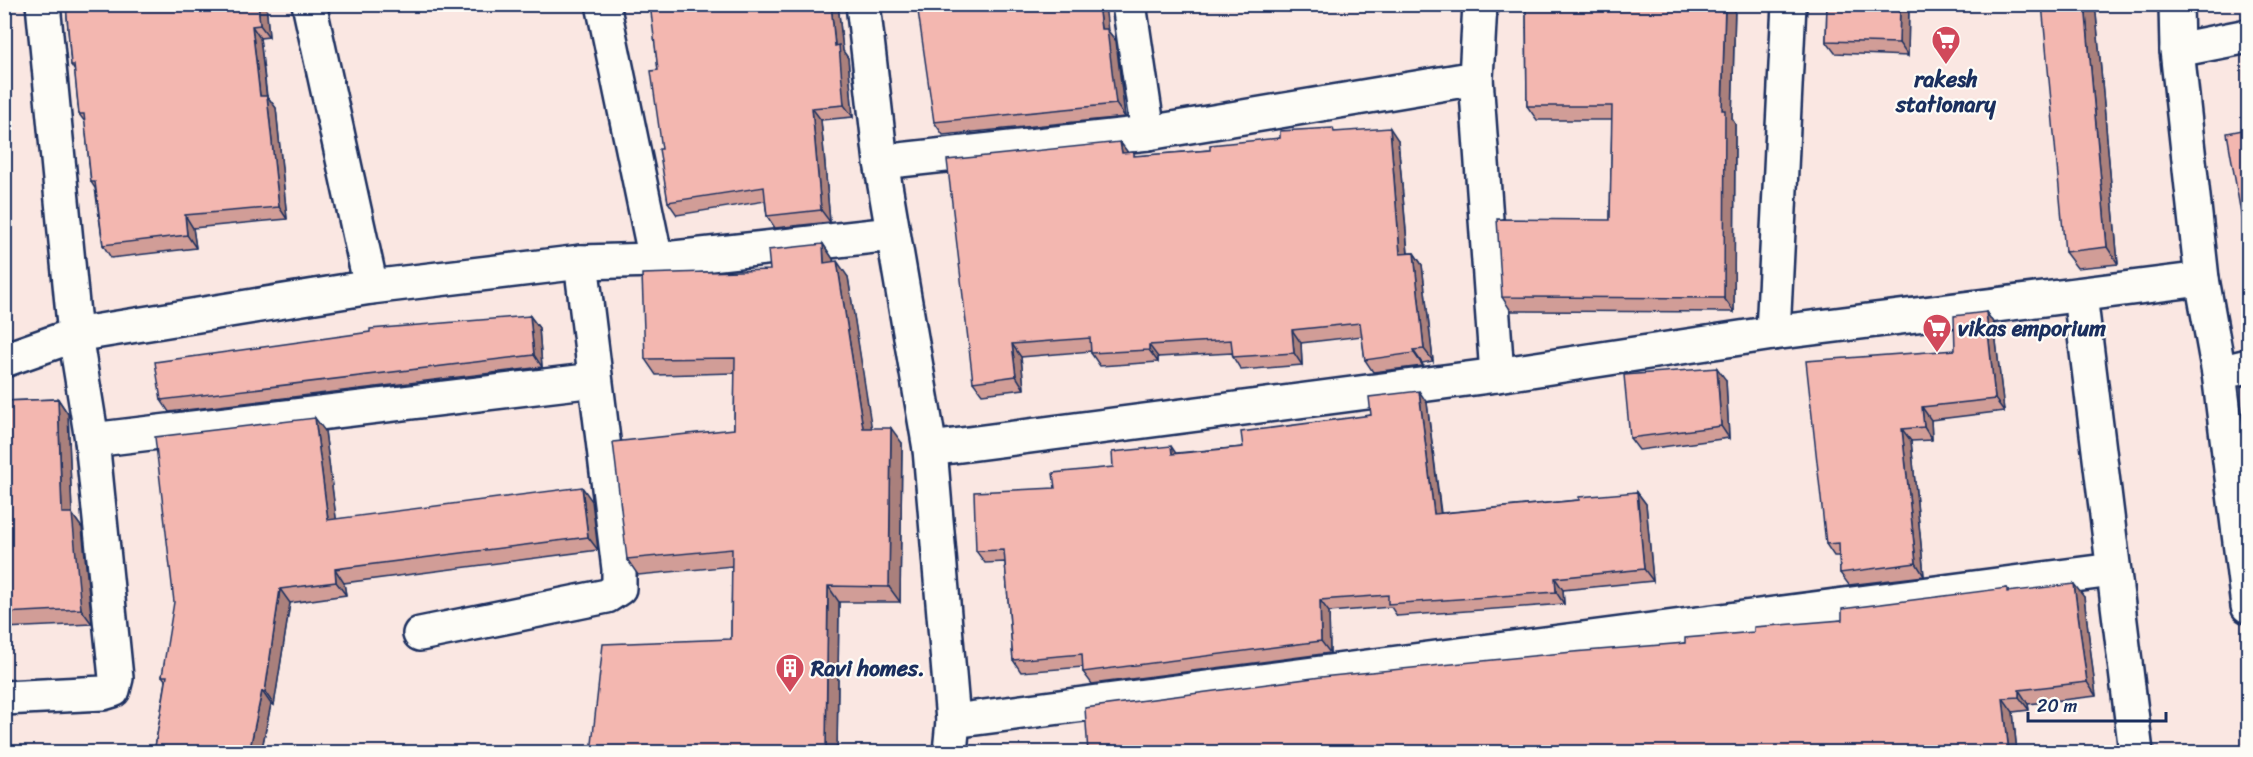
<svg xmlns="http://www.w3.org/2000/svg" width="2253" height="757" viewBox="0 0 2253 757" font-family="Sriracha,sans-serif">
	<rect width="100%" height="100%" fill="#fae7e2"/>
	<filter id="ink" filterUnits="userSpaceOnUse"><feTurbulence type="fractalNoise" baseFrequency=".0167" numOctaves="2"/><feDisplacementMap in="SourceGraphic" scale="12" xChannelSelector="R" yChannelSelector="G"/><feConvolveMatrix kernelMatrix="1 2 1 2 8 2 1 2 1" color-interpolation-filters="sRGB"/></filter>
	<g filter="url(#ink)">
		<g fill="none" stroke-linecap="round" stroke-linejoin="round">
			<g stroke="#1b2f5e" stroke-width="38">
				<g id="minor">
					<polyline points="309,4 371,287"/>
					<polyline points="603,4 656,260"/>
					<polyline points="863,4 881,162 930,449 953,721 950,752"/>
					<polyline points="1129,4 1148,133"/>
					<polyline points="1480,4 1476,78 1497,375"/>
					<polyline points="2177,50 2248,36"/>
					<polyline points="881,162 1148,133 1476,78"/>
					<polyline points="2080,295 2136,752"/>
					<polyline points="1773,333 1789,4"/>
					<polyline points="4,360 75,335 371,287 581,262 656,260 892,234"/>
					<polyline points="2219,373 2248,366"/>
					<polyline points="92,440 595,380"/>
					<polyline points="930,449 1497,375 1773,333 2202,279"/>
					<polyline points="420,634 607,596 619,588 619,569 581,262"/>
					<polyline points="4,698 103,693 113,690 116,678 92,440 75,335 43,4"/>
					<polyline points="953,721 2113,570"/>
				</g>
			</g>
			<g stroke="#1b2f5e" stroke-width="38">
				<polyline id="tertiary" points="2176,4 2177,50 2202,279 2219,373 2248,606"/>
			</g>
			<use href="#minor" stroke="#fdfcf7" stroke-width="33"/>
			<use href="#tertiary" stroke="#fdfcf7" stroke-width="33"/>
		</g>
		<g fill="#d19d97" stroke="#1b2f5e" stroke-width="1.5">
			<polygon points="66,4 266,4 269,37 260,38 267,96 276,108 287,219 193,228 196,248 111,258 103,245 95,188 91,182 85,122 79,114 75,71 71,65"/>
			<polygon points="651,4 838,4 843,51 848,58 853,117 821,120 830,222 775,228 767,216 765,201 677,215 668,202 662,149 658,70"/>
			<polygon points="1526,4 1735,4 1732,119 1735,124 1734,312 1511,311 1502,297 1610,220 1612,120 1537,120 1527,106"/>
			<polygon points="1827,4 1909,4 1908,56 1835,53 1826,41"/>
			<polygon points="2096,14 2118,264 2077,268 2065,252"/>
			<polygon points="1108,31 1116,41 1125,117 943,135 934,122"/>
			<polygon points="1336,132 1398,140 1408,253 1414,253 1422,265 1433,361 1422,363 1423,366 1373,372 1365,360 1362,336 1301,343 1302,365 1241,370 1233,357 1232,353 1158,357 1158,362 1100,366 1091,353 1091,351 1021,357 1024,389 982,394 973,382 1120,142 1128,153 1136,156 1210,150 1280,138"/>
			<polygon points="823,244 833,259 834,262 848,277 871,428 902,443 900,602 839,602 837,753 591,753 731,639 732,566 638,575 627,559 734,429 735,373 656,375 645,359 770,270"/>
			<polygon points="1986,312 1994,324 2004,411 1931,420 1932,440 1911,441 1924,576 1849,585 1840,573 1839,556 1834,556 1826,544 1955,350"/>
			<polygon points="530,316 539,328 542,367 169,412 161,400"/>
			<polygon points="1726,380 1729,438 1639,450 1630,438"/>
			<polygon points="58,399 68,414 72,514 82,528 92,624 4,628 4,401"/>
			<polygon points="1427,403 1441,513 1579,500 1637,492 1646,504 1653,581 1563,590 1564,604 1397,616 1391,607 1329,612 1330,653 1092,684 1083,672 1083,667 1021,672 1013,660 1005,562 985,563 976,551 1055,488 1113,467 1176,453 1243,447 1371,415"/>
			<polygon points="325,431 336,519 592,501 598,550 344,583 346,595 290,603 274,705 271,704 261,753 154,753 166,681 162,676"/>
			<polygon points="2007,588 2010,592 2084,597 2096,696 2028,704 2029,710 2013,712 2017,753 1088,753 1685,643 1842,620"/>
		</g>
		<g fill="#aa807b" stroke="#1b2f5e" stroke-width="1.5">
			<polygon points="258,4 266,4 269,37 260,25"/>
			<polygon points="831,4 838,4 843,51 848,58 853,117 844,105 835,46"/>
			<polygon points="1098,4 1105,4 1108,31 1116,41 1125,117 1116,104 1101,29"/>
			<polygon points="1725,4 1735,4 1732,119 1735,124 1734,312 1724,298 1722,110"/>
			<polygon points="1900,4 1909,4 1908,56 1899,43"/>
			<polygon points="2085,4 2096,4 2096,14 2118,264 2107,247"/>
			<polygon points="252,26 260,38 268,109 260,96"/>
			<polygon points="267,96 276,108 287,219 279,207"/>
			<polygon points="812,108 821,120 830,222 821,210"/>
			<polygon points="1390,128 1398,140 1409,267 1400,254"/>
			<polygon points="1120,142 1129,154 1122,153"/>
			<polygon points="185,215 193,228 196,248 187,235"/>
			<polygon points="823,244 833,259 835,279 824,263"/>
			<polygon points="1414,253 1422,265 1433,361 1424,349"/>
			<polygon points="837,261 848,277 874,443 863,428"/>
			<polygon points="1986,312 1994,324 2004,411 1995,399"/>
			<polygon points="530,316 539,328 542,367 534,355"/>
			<polygon points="1292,330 1301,343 1302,365 1294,353"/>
			<polygon points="1012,344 1021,357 1024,389 1016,376"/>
			<polygon points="1149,345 1158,357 1158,362 1149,350"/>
			<polygon points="1413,350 1422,363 1423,366 1414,353"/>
			<polygon points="1717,368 1726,380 1729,438 1721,426"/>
			<polygon points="1419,391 1427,403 1442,526 1434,514"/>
			<polygon points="58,399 68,414 72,514 82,528 92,624 81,609 62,513"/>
			<polygon points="1922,407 1931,420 1932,440 1924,427"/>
			<polygon points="315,418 325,431 338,533 328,520"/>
			<polygon points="891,428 902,443 900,602 889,587"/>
			<polygon points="1902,429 1911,441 1924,576 1916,563"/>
			<polygon points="1171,446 1179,458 1172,454"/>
			<polygon points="582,487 592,501 598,550 588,537"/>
			<polygon points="1637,492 1646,504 1653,581 1644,569"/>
			<polygon points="335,569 344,583 346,595 336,582"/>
			<polygon points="1555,578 1563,590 1564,604 1556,592"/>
			<polygon points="2074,584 2084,597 2096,696 2087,682"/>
			<polygon points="828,586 839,602 837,753 828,753 826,750"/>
			<polygon points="280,589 290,603 274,705 265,692"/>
			<polygon points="1320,600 1329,612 1330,653 1321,641"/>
			<polygon points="2019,690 2028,704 2029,710 2019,697"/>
			<polygon points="262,691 271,704 261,753 249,753"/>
			<polygon points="2003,698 2013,712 2017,753 2009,753"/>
		</g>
		<g fill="#f3b7b0" stroke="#1b2f5e" stroke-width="1.5">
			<polygon points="66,4 258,4 260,25 252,26 260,96 267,96 279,207 185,215 187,235 103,245 95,182 91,182 84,114 79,114 74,65 71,65"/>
			<polygon points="650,4 831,4 835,46 839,45 844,105 812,108 821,210 767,216 764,187 668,202 659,149 662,149 651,71 658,70"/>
			<polygon points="917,4 1098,4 1101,29 1107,29 1116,104 934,122"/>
			<polygon points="1526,4 1725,4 1722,110 1725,110 1724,298 1502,297 1497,219 1610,220 1612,106 1527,106"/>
			<polygon points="1827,4 1900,4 1899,43 1826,41"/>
			<polygon points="2042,4 2085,4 2107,247 2065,252"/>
			<polygon points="1333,128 1334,132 1390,128 1400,254 1414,253 1424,349 1413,350 1414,353 1365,360 1360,323 1292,330 1294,353 1233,357 1231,340 1149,345 1149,350 1091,353 1090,338 1012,344 1016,376 973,382 947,160 1120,142 1122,153 1134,152 1134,156 1210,150 1210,145 1280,138 1280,131"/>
			<polygon points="2248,129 2248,254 2227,133"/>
			<polygon points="823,244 824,263 837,261 863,428 891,428 889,587 828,586 826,750 719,749 719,753 591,753 603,644 731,639 732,549 627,559 613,442 734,429 735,358 645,359 642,274 770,270 768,250"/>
			<polygon points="1986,312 1995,399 1922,407 1924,427 1902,429 1916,563 1840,573 1839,543 1826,544 1806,361 1955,350 1954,316"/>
			<polygon points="530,316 534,355 161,400 155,362 370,332 370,329"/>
			<polygon points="1717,368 1721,426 1630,438 1624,375"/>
			<polygon points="1419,391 1434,514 1579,500 1579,497 1637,492 1644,569 1555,578 1556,592 1388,604 1388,595 1320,600 1321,641 1083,672 1082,654 1013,660 1004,550 976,551 974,492 1055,488 1053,473 1113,467 1112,452 1171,446 1172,454 1243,447 1241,432 1371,415 1369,397"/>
			<polygon points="58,399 62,513 72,513 81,609 4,613 4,401"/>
			<polygon points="315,418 328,520 582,487 588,537 335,569 336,582 280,589 265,692 262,691 249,753 239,751 239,753 154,753 167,676 162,676 174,602 155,437"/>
			<polygon points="2074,584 2087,682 2019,690 2019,697 2003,698 2009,753 1088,753 1085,708 1321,677 1573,652 1685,643 1685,638 1754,632 1754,627 1842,620 1842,609 2007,588 2007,592"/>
		</g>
	</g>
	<defs>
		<g id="supermarket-pin" transform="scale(1.5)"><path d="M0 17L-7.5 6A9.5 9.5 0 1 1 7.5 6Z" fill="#d1495b" stroke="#fdfcf7"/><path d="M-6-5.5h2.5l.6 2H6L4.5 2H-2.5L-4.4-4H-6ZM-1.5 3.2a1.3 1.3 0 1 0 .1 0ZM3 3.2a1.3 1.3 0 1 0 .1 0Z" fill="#fff"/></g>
		<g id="building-pin" transform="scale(1.5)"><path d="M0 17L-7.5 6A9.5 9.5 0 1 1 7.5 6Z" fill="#d1495b" stroke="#fdfcf7"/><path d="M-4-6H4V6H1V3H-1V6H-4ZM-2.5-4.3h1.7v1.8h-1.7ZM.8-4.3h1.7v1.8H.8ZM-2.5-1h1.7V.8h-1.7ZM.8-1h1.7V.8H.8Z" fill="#fff"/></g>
	</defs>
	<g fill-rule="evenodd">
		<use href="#supermarket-pin" x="1946" y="40"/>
		<use href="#supermarket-pin" x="1937" y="328"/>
		<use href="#building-pin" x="790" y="668"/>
	</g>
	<g text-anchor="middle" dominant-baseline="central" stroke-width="4.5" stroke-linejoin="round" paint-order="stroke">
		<g font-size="22" font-weight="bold" fill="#1b2f5e" stroke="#fdfcf7" text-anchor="start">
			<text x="1946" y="79" text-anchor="middle">rakesh<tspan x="1946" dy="25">stationary</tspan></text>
			<text x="1958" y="328">vikas emporium</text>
			<text x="811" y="668">Ravi homes.</text>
		</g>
	</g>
	<rect width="2253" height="757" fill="none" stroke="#fdfcf7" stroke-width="24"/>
	<rect x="12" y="12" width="2229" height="733" fill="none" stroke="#1b2f5e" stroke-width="2" filter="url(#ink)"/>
	<path d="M2028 712v9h138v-9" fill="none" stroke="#1b2f5e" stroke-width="3"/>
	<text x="2037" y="712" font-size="18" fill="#1b2f5e" stroke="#fdfcf7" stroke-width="4.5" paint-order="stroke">20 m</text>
</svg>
